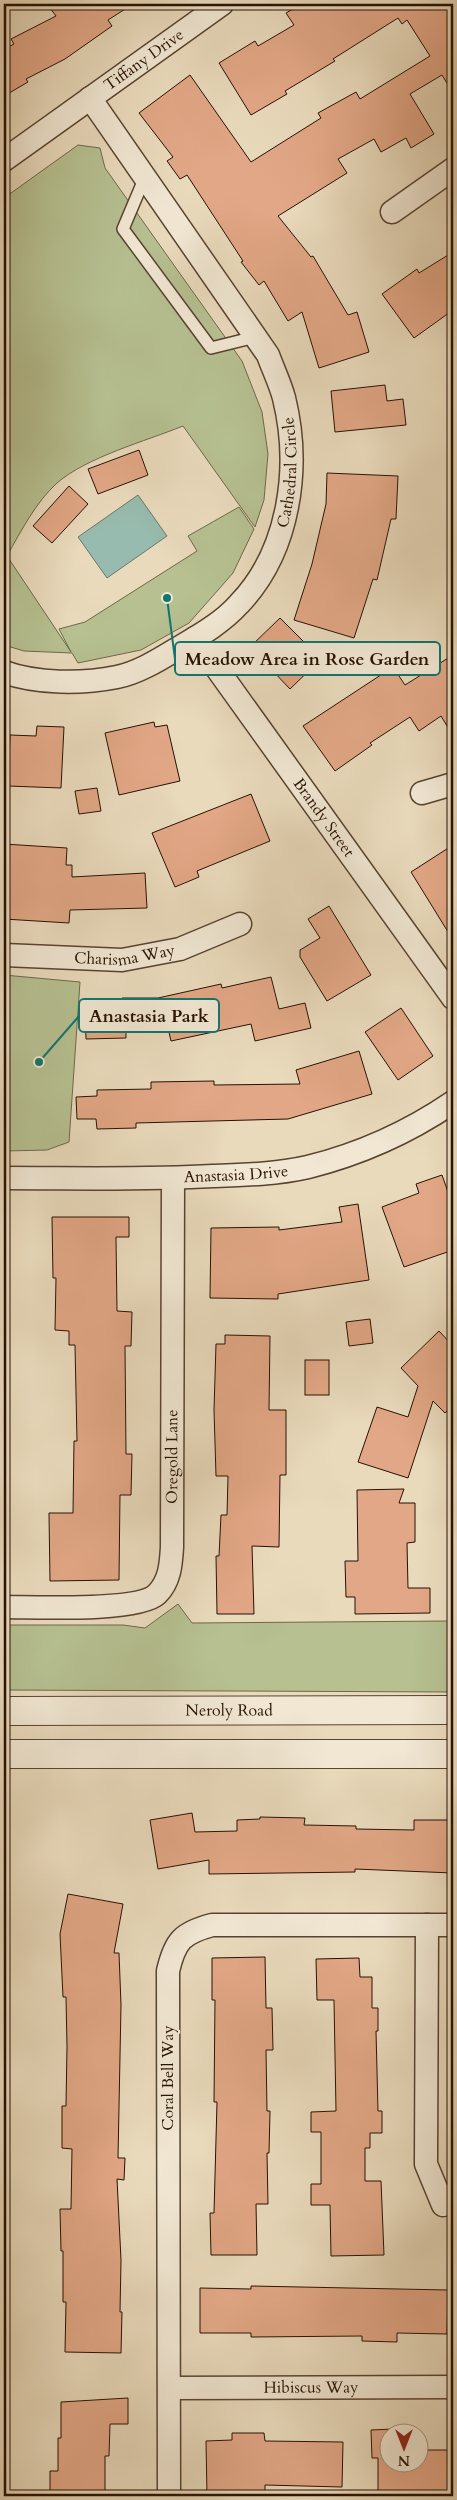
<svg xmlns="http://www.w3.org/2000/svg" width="457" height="2500" viewBox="0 0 457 2500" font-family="Cardo,serif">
	<rect width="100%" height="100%" fill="#e9dabc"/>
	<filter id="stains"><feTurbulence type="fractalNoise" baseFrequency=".004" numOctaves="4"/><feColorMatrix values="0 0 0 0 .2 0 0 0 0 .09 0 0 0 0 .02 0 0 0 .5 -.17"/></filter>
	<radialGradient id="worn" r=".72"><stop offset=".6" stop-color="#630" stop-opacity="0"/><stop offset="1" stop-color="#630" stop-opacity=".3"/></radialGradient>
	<g fill="#b6c091" stroke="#6e684a">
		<path d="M78 145 100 148 105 168 242 361 262 412 268 454 264 500 255 527 183 426C146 441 87 457 57 483 36 502 21 531 7 556L71 652 59 629 85 622 197 551 188 536 239 507 254 529 233 573 189 623 141 650 78 663 72 653 24 651 4 645V198Z"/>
		<polygon points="4,975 80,982 69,1142 47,1150 4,1151"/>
		<polygon points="178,1604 192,1623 449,1621 453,1617 453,1692 4,1690 4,1625 123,1625 145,1628"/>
	</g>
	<polygon fill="#97bbae" stroke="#6a7769" points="138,495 167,536 107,578 78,537"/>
	<g fill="#e2a786" stroke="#271102">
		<polygon points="47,4 133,4 108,20 112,26 65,59 26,79 28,82 4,96 4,49 14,44 11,39 56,16"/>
		<polygon points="301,4 453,4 453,93 442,75 410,94 434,134 411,148 406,138 381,152 374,139 338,159 347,173 278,216 311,257 313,256 348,315 357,312 369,352 319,368 302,312 288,321 264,281 259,285 241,262 243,261 187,175 180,179 167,161 173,157 139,113 190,75 251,162 321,118 318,113 356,92 360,99 430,56 407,20 402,24 398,18 333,59 335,61 285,91 287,94 251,115 219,63 255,41 258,46 294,25 286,13"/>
		<polygon points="453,252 453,310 414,338 382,294 417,269 419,273"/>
		<polygon points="385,385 387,401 403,399 406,425 335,432 331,391"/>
		<polygon points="139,450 148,475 98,494 88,469"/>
		<polygon points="327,473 398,476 396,519 391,519 377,580 373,579 354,638 294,620 312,564 326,504"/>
		<polygon points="69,486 88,504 52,543 33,526"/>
		<polygon points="280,618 321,659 290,689 250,647"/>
		<polygon points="453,655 453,736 441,716 419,731 410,717 370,743 372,745 335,771 303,726 393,667 405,685"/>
		<polygon points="154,722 155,727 167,725 180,781 119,795 105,733"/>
		<polygon points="37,726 64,727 61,788 8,786 10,735 36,736"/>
		<polygon points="97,788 101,811 79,814 75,791"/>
		<polygon points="251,794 270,841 197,871 199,877 175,887 152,833"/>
		<polygon points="4,844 67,848 66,865 72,865 72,877 145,873 147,908 70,910 69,923 4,919"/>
		<polygon points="453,845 453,940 411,872"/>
		<polygon points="329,906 371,975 327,1001 300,957 300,950 320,938 308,919"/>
		<polygon points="271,977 279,1009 305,1003 311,1028 255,1041 251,1024 171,1041 168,1028 126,1029 126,1038 86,1039 85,1007 122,1006 122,998 158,998 221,984 222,988"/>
		<polygon points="401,1008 433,1056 398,1080 365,1032"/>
		<polygon points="359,1051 372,1094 288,1119 136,1123 136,1128 97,1129 96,1119 77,1119 76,1097 97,1096 97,1090 151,1089 151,1082 214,1081 214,1085 300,1084 296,1070"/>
		<polygon points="442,1175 453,1206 453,1250 404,1267 382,1207 419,1193 416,1184"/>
		<polygon points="358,1204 369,1280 278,1294 278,1299 210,1298 211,1228 279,1227 279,1230 342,1222 339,1207"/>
		<polygon points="52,1217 129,1217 129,1237 116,1237 117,1311 132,1312 131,1346 125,1346 126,1454 132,1454 131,1495 120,1495 119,1580 50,1581 49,1513 73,1513 74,1441 77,1441 75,1345 69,1345 69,1331 55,1330 56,1278 53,1278"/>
		<polygon points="370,1319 373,1343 349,1346 346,1322"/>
		<polygon points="439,1331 453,1346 453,1405 445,1413 433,1401 408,1478 358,1462 377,1407 408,1417 418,1386 401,1368"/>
		<polygon points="225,1335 270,1336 269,1410 286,1410 286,1475 280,1475 279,1547 252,1546 254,1614 217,1614 216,1556 219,1556 221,1515 227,1515 228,1476 216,1476 214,1410 216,1344 225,1344"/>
		<rect x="305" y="1360" width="24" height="35"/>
		<polygon points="404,1489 399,1503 415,1503 415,1542 407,1543 408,1588 430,1588 430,1613 355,1614 355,1597 346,1597 345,1561 358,1561 357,1490"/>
		<polygon points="192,1813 195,1832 237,1831 237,1820 260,1819 260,1817 305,1818 304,1825 356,1826 356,1829 414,1830 414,1820 453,1820 453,1873 355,1869 355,1872 209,1874 209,1860 158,1869 150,1820"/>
		<polygon points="68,1894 123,1904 114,1953 119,1953 121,2005 118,2158 125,2158 124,2180 117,2179 121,2260 120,2312 122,2312 121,2353 65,2352 66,2302 63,2302 63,2251 61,2251 60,2209 71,2209 72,2149 62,2148 62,2106 66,2106 67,2046 66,1997 63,1997 60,1934"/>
		<polygon points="265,1957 266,2008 272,2008 273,2050 266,2050 267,2111 270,2111 269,2153 267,2153 268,2204 256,2204 257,2255 211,2255 210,2213 214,2213 217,2102 214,2102 215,2000 212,2000 212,1958"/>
		<polygon points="359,1958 360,1977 372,1977 372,2008 378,2008 378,2031 376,2031 378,2111 382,2111 382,2133 370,2133 370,2148 365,2148 365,2181 381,2181 384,2255 331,2256 330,2205 311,2205 311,2184 321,2184 321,2132 311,2132 311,2112 336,2111 334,2000 317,2000 316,1959"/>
		<polygon points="251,2286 448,2290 447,2334 397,2333 397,2342 362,2341 362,2336 251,2337 251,2333 200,2333 200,2288 251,2289"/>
		<polygon points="128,2398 128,2424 110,2424 109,2456 105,2456 105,2496 50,2496 50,2471 58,2471 58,2438 61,2438 61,2402"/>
		<polygon points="393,2429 393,2432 390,2432 390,2462 420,2462 420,2442 420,2450 453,2450 453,2495 378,2495 378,2458 372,2458 371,2430"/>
		<polygon points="232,2433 264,2433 265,2441 343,2442 342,2487 265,2485 265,2495 207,2496 206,2441 232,2440"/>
	</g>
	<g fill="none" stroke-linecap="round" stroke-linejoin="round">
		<g stroke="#584330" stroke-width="14">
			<polyline id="service" points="145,177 123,229 211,348 255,337"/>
		</g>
		<g stroke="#584330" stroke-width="25">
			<g id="minor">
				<path id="s1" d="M4 160 222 4"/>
				<polyline points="392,212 453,169"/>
				<path id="s2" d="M195 638 453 998"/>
				<path id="s3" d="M4 672C37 684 82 684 117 677 137 673 157 661 175 650 197 637 221 624 239 604 290 551 301 467 284 398 280 383 273 369 268 355L90 98"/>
				<polyline points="422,793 453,784"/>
				<path id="s4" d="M4 955 122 960 180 949 240 924"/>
				<path id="s5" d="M4 1178C74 1178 144 1180 213 1176 244 1175 278 1174 308 1167 360 1154 409 1132 453 1102"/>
				<path id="s6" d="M4 1607C33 1607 139 1612 157 1594 170 1581 171 1564 172 1547L173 1178"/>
				<polyline points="427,1925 426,2164 443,2205"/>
				<path id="s7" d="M170 2388 453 2387"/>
				<path d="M169 2496 168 1971C175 1941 182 1933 212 1925H453"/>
			</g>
		</g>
		<g stroke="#584330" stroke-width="30">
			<g id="tertiary">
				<path id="s8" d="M4 1711 453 1710"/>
				<polyline points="4,1754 453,1754"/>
			</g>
		</g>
		<use href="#service" stroke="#f1e7d3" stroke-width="11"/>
		<use href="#minor" stroke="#f1e7d3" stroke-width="22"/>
		<use href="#tertiary" stroke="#f1e7d3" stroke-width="28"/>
	</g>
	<g text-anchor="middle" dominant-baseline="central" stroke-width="4.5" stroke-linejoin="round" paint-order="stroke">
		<g font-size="16" fill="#271102" stroke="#f1e7d3">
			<text stroke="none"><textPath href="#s1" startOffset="172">Tiffany Drive</textPath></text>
			<text stroke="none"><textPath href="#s3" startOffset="402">Cathedral Circle</textPath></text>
			<text stroke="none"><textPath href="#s2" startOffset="221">Brandy Street</textPath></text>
			<text stroke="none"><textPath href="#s4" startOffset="121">Charisma Way</textPath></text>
			<text stroke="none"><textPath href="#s5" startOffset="232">Anastasia Drive</textPath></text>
			<text stroke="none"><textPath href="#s6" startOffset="296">Oregold Lane</textPath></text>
			<text stroke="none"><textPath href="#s8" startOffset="225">Neroly Road</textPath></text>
			<text transform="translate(168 2078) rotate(-90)">Coral Bell Way</text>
			<text stroke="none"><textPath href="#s7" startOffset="141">Hibiscus Way</textPath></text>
		</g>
	</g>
	<path fill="none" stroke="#0f766e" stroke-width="2" d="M167 598L175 659M39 1062L79 1016"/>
	<g fill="#0f766e" stroke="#f1e7d3" stroke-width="2">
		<circle cx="167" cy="598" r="5"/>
		<circle cx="39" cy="1062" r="5"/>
	</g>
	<g fill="#f1e7d3" stroke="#0f766e" stroke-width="2">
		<rect x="175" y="642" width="265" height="33" rx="5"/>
		<rect x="79" y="999" width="140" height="33" rx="5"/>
	</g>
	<g font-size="18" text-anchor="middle" font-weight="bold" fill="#271102">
		<text x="307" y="665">Meadow Area in Rose Garden</text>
		<text x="149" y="1022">Anastasia Park</text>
	</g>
	<rect width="457" height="2500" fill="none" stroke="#e9dabc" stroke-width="20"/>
	<rect x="5" y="5" width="447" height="2490" fill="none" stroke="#271102" stroke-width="2.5"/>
	<rect x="10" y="10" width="437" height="2480" fill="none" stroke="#271102"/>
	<g transform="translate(404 2448) rotate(180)"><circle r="24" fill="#f1e7d3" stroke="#a0917f"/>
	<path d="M0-4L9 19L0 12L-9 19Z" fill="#8f2418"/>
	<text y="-8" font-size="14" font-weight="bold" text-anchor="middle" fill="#271102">N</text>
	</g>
	<rect width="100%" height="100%" filter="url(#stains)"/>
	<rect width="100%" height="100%" fill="url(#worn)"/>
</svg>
